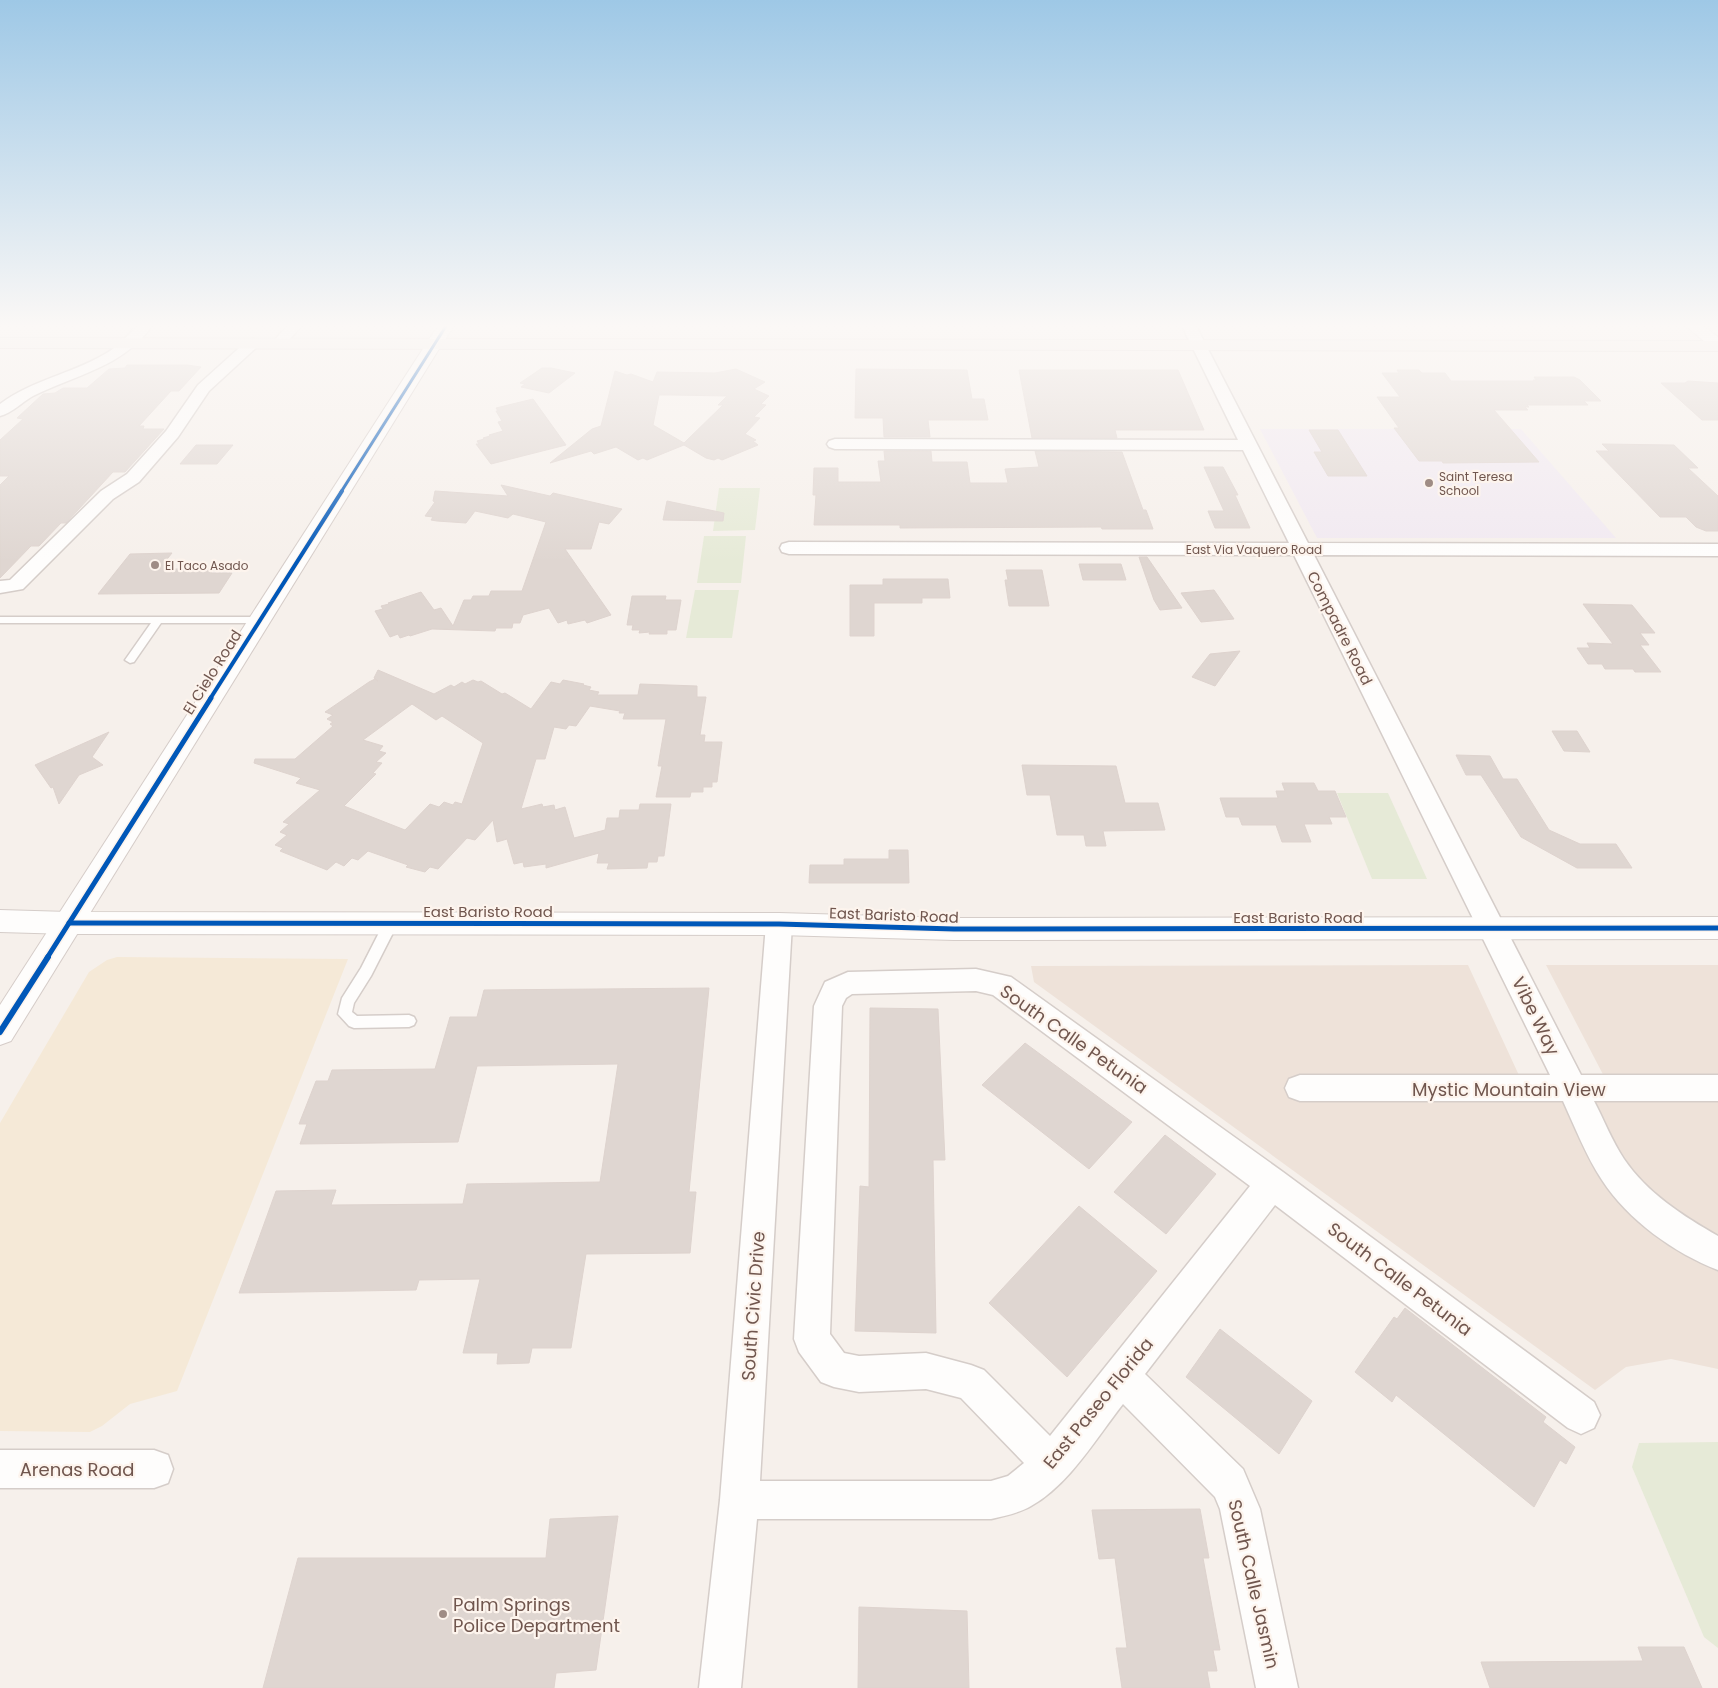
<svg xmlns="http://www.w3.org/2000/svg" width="1718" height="1688" viewBox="0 0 1718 1688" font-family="Poppins,sans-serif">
	<rect width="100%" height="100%" fill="#f6f0eb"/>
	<polygon fill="#eee2d9" points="1468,965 1523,1084 1608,1084 1546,965 1718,965 1718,1369 1671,1359 1626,1367 1595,1390 1034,982 1031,966"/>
	<polygon fill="#f1e9f1" points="1260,429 1521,429 1616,538 1317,538"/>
	<g fill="#e6ead7">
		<polygon points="719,488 760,488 755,530 713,531"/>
		<polygon points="704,536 746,536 741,583 697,583"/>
		<polygon points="695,590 739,590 732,638 686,638"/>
		<polygon points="1337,793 1388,793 1427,879 1372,879"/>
		<polygon points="1718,1442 1718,1648 1704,1637 1632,1467 1639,1443"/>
	</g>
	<polygon fill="#f5e9d7" points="117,957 348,959 177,1391 130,1404 102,1426 90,1432 0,1431 0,1123 89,972 107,960"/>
	<g fill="#dfd6d1" stroke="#ded3ce" fill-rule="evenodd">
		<polygon points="127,365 187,365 201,367 179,391 171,391 139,426 144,426 143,429 164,429 125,472 113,472 66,523 61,523 39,546 31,546 0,578 0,485 9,476 0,476 0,440 23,419 17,418 43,394 55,393 63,388 87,388 109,369 125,368"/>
		<polygon points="542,368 551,368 575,373 549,393 521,387 525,384 520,383"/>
		<path d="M736 369 765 382 754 389 769 396 761 404 766 405 754 417 760 418 745 434 756 440 753 441 758 445 722 460 718 458 714 460 706 458 684 445 647 460 643 458 638 460 616 447 594 454 591 451 550 463 592 429 601 426 615 371 627 375 631 374 653 382 657 372 715 373ZM659 395H672L727 396 718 405H723L684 443 653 425Z"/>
		<polygon points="856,369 967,370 972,399 984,399 988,420 928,420 930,437 884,437 883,418 855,418"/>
		<polygon points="1019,370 1178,370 1204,430 1115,430 1117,438 1032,438"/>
		<polygon points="1397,370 1419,370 1422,373 1445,373 1451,381 1534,381 1533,380 1536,380 1534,377 1574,377 1580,380 1601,401 1584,401 1588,405 1527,405 1529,407 1525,407 1528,410 1494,410 1539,462 1443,463 1442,461 1419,461 1394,428 1399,428 1377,397 1400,397 1382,373 1399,373"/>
		<polygon points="1688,381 1718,383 1718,420 1702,420 1661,383 1685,383"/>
		<polygon points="533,399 566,445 491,464 476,444 479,444 477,441 484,439 483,438 490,436 489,435 503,431 498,422 502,421 496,411 498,411 496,408"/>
		<polygon points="1309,430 1338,430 1367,476 1328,476 1314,452 1322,452"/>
		<polygon points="1602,444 1674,445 1698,468 1688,468 1718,496 1718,531 1706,531 1696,527 1686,517 1660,517 1596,451 1609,451"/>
		<polygon points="196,445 233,445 217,464 180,464"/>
		<polygon points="884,451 931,451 932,462 967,462 970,483 1008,483 1005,469 1039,467 1035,451 1122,452 1143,510 1146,510 1153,529 1102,529 1101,527 900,528 900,525 814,525 816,495 813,495 814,468 838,468 838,482 881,482 878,461 885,461"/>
		<polygon points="1204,467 1223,467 1238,495 1235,495 1250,528 1215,528 1208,511 1224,511"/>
		<polygon points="501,485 550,496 553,493 622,509 609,524 599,522 591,549 565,549 611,615 587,623 585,620 568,624 567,620 558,623 549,608 523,615 520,623 513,623 512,628 496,628 495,631 432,629 410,636 409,635 400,638 398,634 390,637 375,611 383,609 381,606 389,604 388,603 421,592 434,610 441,608 453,626 464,600 471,600 473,596 489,596 491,591 522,591 546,522 513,514 508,518 475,511 466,523 437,521 431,520 433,517 425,516 435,502 433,501 435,491 508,496"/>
		<polygon points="667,501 724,513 723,521 663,520"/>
		<polygon points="172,553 164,563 173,563 169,569 214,569 211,573 232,573 219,593 98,594 130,554"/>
		<polygon points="1139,557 1147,557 1182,608 1160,610 1154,600"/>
		<polygon points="1079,564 1121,564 1126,580 1083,580"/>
		<polygon points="1006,570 1042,570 1049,606 1009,606 1005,580 1008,580"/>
		<polygon points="883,579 948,579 950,598 922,598 922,603 874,603 874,636 850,636 850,585 883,585"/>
		<polygon points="1214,590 1234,619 1201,622 1181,593"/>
		<polygon points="632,596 666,596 665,600 681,600 676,630 667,630 667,634 649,634 650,632 639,633 640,630 632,630 633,625 627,625"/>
		<polygon points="1583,604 1632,605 1655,633 1640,633 1649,645 1640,645 1661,672 1635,672 1633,669 1605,669 1602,664 1588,664 1577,648 1590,648 1587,643 1613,644"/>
		<polygon points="1240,651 1215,686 1192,677 1210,654"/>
		<path d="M378 670 434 694 451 685 454 687 462 682 465 684 473 680 478 682 481 681 502 694 505 693 531 709 551 682 560 684 563 680 584 684 583 685 591 687 589 690 599 692 597 695H638L640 684 697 686V697H706L700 735H705L704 742H722L717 782H712V787H703V792H691L690 797H656L662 766H658L666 719H623L625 713H619L620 711 590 706 576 726 569 725 566 729 554 727 545 759H536L521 809 542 804 543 807 554 805 555 810 565 807 574 838 605 830 607 818H619L620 810H639L640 804H671L664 856H658L657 862H648L647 868 607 869 609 863H597L599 853 546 868V864L524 867 523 862 514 864 507 839 497 842 493 820 475 840 467 838 438 869 430 867 425 872 406 867 408 865 368 851 358 860 352 858 344 866 336 862 327 870 280 851 283 848 275 845 287 835 280 832 289 824 283 822 320 790 296 783 301 778 254 763 255 759H295L333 726 330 724 333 722 327 719 333 715 325 712 369 682 375 679 378 681 374 678ZM412 704 436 720 442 716 483 743 462 804 455 802 453 805 444 802 439 807 430 804 405 830 344 806 376 774 373 773 382 763 376 762 386 753 379 751 383 746 363 740Z"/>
		<polygon points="1552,731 1577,731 1590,752 1564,751"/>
		<polygon points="109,732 92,757 103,765 79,775 59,804 53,787 51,788 35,765"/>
		<polygon points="1456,755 1490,756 1503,779 1517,779 1549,830 1580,844 1616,844 1632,868 1577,868 1521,837 1481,775 1466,775"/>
		<polygon points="1022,765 1116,766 1125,803 1158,803 1165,830 1103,831 1106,846 1086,846 1084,835 1057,835 1050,795 1027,795"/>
		<polygon points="1282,783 1314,783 1318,791 1335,791 1346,817 1329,817 1332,824 1304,824 1311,842 1282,842 1276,825 1242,825 1239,817 1226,817 1220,798 1278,798 1276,791 1285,791"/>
		<polygon points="889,850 908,850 909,883 809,883 810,865 844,865 844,859 889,859"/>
		<polygon points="709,988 689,1192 696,1192 690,1253 586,1254 571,1348 532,1348 529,1363 497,1364 498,1353 463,1353 480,1279 419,1280 416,1290 239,1293 276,1191 336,1190 331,1205 463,1204 467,1184 600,1182 618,1064 477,1066 458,1142 300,1144 307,1124 299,1124 316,1081 328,1081 332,1070 435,1069 450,1017 477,1017 484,990"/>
		<polygon points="870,1008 938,1009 945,1160 933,1160 936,1333 855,1331 860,1186 869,1187"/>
		<polygon points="1025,1043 1132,1122 1089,1169 982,1085"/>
		<polygon points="1165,1135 1216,1174 1166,1234 1114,1192"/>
		<polygon points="1079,1206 1157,1271 1067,1377 989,1303"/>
		<polygon points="1405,1308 1546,1417 1543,1422 1575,1447 1566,1464 1560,1460 1534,1507 1396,1395 1392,1402 1355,1372 1394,1317 1397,1319"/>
		<polygon points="1220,1329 1312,1401 1279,1454 1186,1377"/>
		<polygon points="1200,1509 1209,1558 1203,1558 1220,1650 1213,1650 1217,1671 1207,1671 1210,1688 1122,1688 1116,1648 1127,1648 1115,1558 1099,1559 1092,1510"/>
		<polygon points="618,1516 596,1670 556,1673 554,1688 263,1688 298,1558 546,1558 550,1519"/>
		<polygon points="859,1607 967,1611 969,1688 858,1688"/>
		<polygon points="1638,1647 1684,1647 1702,1688 1490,1688 1481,1662 1643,1661"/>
	</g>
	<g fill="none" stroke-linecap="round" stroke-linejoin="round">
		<g stroke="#d5cdc9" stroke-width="3">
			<g id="service">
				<polygon points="0,617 260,617 265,620 260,623 161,623 134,662 130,663 125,660 151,623 0,623"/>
				<polygon points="391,918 396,919 398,923 371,976 354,1003 352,1012 357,1016 409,1015 414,1017 416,1021 414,1025 409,1027 354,1028 349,1026 338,1014 342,998 361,968 386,919"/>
			</g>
		</g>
		<g stroke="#d5cdc9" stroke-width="3">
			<g id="minor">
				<path d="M137 326H152C123 367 75 375 33 396 22 402 12 413 0 416V404C32 380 71 374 105 354 118 347 127 336 137 326Z"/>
				<polygon points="287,326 301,326 284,346 274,346 272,343"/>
				<path d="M1182 326H1196L1308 543 1718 544V556L1314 555 1581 1075H1718V1101H1594C1604 1120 1612 1141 1624 1159 1647 1193 1683 1216 1718 1236V1270C1674 1253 1628 1220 1602 1180 1586 1156 1575 1127 1563 1101H1300L1289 1097 1285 1088 1289 1079 1300 1075H1550L1294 555 789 554 782 552 780 548 782 544 789 542 1289 543 1243 450 835 449 829 447 827 444 829 441 835 439 1238 440Z"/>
				<polygon points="253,339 258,340 260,343 258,346 209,391 178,437 139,482 113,499 23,589 0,593 0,581 10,580 101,491 127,474 166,431 198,385 248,340"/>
				<path d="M779 914 788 917 792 924 760 1481H991L1008 1476 1024 1463 961 1398 926 1389 859 1392 834 1387 821 1382 799 1352 794 1339 814 1006 825 982 848 972 976 969 1011 977 1283 1172 1594 1402 1600 1415 1594 1428 1581 1434 1568 1428 1275 1205 1145 1374 1243 1469 1260 1509 1298 1688H1256L1220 1509 1215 1497 1123 1404C1097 1437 1069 1485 1031 1506 1019 1513 1004 1516 991 1519H757L741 1688H699L720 1500 766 924 770 917ZM976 991 993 995 1250 1186 1050 1436 984 1370 971 1365 926 1353 859 1356 844 1353 830 1334 842 1006 846 998 852 994Z"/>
				<polygon points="0,1450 154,1450 168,1455 173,1469 168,1483 154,1488 0,1488"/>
			</g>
		</g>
		<g stroke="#d5cdc9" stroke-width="2">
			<g id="tertiary">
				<polygon points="438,326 454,326 440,347 428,347 426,344"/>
				<polygon points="1686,326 1703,326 1718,337 1718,350 1712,348"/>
				<polygon points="0,910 69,912 779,913 954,918 1718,917 1718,939 954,940 779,935 69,934 0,932"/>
			</g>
		</g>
		<g stroke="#d5ccc8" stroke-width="2">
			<polygon id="secondary" points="434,339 440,341 442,344 11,1041 0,1045 0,1005 426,344 428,341"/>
		</g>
		<g stroke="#d4cbc7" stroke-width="2">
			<polygon id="primary" points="0,338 1718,341 1718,351 0,348"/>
		</g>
		<use href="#service" fill="#fefdfc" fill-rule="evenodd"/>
		<use href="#minor" fill="#fefdfc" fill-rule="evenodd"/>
		<use href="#tertiary" fill="#fefdfc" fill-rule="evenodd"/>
		<use href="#secondary" fill="#fefdfc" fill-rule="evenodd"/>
		<use href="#primary" fill="#f1ebe6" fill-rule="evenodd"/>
		<g stroke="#fdf4ed" stroke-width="5">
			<polyline id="cycleway-far3" points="341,492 446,326"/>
		</g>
		<g stroke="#fdf4ed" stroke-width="6">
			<polyline id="cycleway-far2" points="210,699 342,491"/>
		</g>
		<g stroke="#fdf4ed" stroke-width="8">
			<g id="cycleway-far1">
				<polyline points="69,923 779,924 954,929 1718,928"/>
				<polyline points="47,958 211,698"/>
			</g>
		</g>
		<g stroke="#fdf4ed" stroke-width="9">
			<polyline id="cycleway" points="0,1032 48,957"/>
		</g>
		<use href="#cycleway-far3" stroke="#0057b8" stroke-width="3"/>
		<use href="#cycleway-far2" stroke="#0057b8" stroke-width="4"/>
		<use href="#cycleway-far1" stroke="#0057b8" stroke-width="5"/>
		<use href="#cycleway" stroke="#0057b8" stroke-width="6"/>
	</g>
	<linearGradient id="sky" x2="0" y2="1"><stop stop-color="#9ec8e6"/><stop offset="0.58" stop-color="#fbf8f6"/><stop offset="1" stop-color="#fbf8f6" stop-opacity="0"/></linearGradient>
	<rect width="1718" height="562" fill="url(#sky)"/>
	<g fill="#9f8c85" stroke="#fdf4ed" stroke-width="2">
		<circle cx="1429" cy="483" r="5"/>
		<circle cx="155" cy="565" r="5"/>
		<circle cx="443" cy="1614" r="5"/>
	</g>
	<g text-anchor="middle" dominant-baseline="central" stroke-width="4.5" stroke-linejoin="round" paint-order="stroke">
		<g font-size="12" fill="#70564e" stroke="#fdf4ed" text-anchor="start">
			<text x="1439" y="476">Saint Teresa<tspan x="1439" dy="14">School</tspan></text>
			<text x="165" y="565">El Taco Asado</text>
		</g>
		<g font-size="12" fill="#70564e" stroke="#fdf4ed">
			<text x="1254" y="549">East Via Vaquero Road</text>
		</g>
		<g font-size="15" fill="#70564e" stroke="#fdf4ed">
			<text transform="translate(1340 628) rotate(63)">Compadre Road</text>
			<text transform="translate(212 672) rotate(-58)">El Cielo Road</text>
			<text x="488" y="911">East Baristo Road</text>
			<text transform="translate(894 915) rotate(2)">East Baristo Road</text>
			<text x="1298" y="917">East Baristo Road</text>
		</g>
		<g font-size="18" fill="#70564e" stroke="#fdf4ed">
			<text transform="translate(1536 1016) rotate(64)">Vibe Way</text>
			<text transform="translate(1074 1039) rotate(35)">South Calle Petunia</text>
			<text x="1509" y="1089">Mystic Mountain View</text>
			<text transform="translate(1400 1279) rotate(37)">South Calle Petunia</text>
			<text transform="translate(753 1306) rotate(-86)">South Civic Drive</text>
			<text transform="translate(1098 1403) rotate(-51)">East Paseo Florida</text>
			<text x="77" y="1469">Arenas Road</text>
			<text transform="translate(1254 1584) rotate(77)">South Calle Jasmin</text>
		</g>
		<g font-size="18" fill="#70564e" stroke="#fdf4ed" text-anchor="start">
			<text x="453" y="1604">Palm Springs<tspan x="453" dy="21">Police Department</tspan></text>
		</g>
	</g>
</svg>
